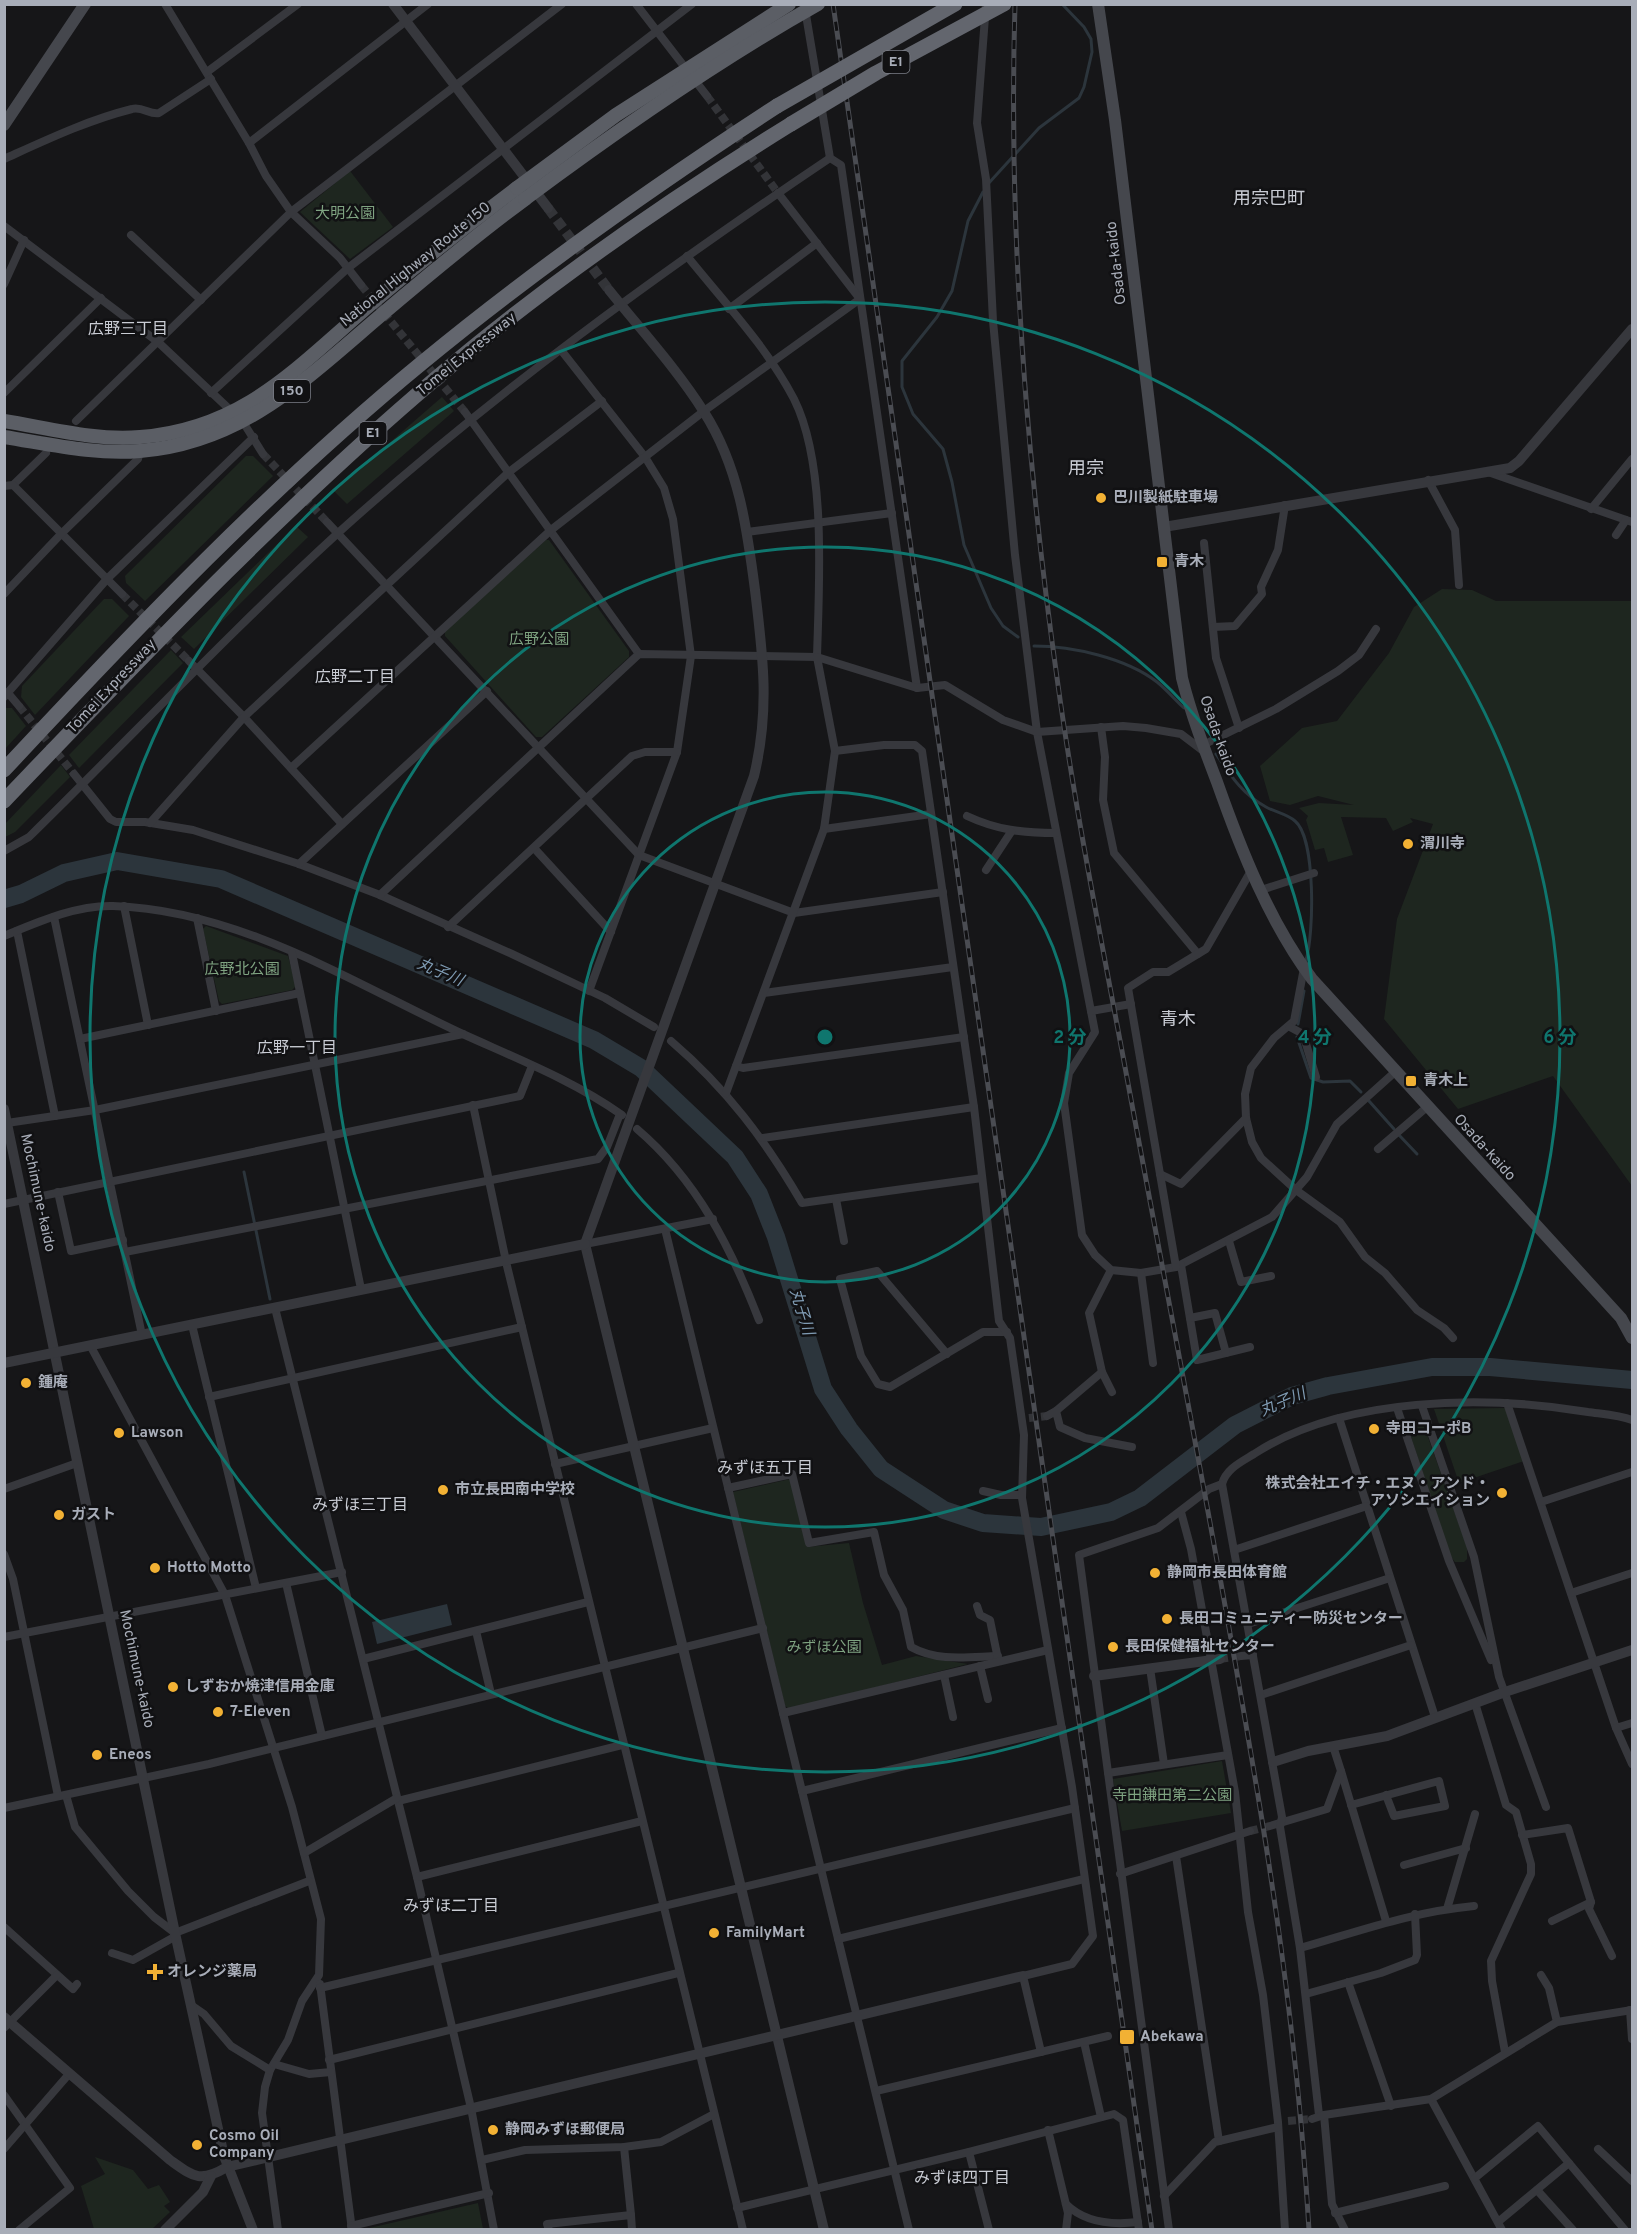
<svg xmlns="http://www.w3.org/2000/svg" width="1637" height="2234" viewBox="0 0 1637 2234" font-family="Overpass,'Noto Sans JP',sans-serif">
	<rect width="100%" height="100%" fill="#161618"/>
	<g fill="#1e261f">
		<polygon points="350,171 393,227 350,259 300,212"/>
		<polygon points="442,397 454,411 347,504 334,491"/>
		<polygon points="246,456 253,456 273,476 145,601 126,583 125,576"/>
		<polygon points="296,526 308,537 194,649 181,637"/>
		<polygon points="546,540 549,540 629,651 629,657 542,737 536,737 445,636 445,631"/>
		<polygon points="1442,589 1472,590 1496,601 1632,601 1632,1186 1553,1076 1458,1109 1384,1019 1397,919 1433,824 1410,818 1413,822 1393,831 1386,818 1341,817 1353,855 1328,862 1324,848 1315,850 1306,820 1308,816 1299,808 1319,803 1354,805 1318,796 1290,805 1270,801 1260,766 1302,728 1337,721 1389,653 1414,607"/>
		<polygon points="104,599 112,599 129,616 35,715 21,697 22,686"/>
		<polygon points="171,650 183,663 79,768 69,755"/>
		<polygon points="5,708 12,708 26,726 5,749"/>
		<polygon points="61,765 70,777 15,832 5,837 5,824"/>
		<polygon points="206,926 288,956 296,986 292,990 222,1004 219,1001 203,929"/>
		<polygon points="1506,1408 1524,1461 1459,1483 1434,1409"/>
		<polygon points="1414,1419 1423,1423 1467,1547 1467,1559 1464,1562 1455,1562 1451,1557 1409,1431 1410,1421"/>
		<polygon points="790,1479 807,1547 849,1543 863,1603 882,1665 916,1656 968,1664 790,1709 785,1706 733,1492"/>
		<polygon points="1222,1761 1231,1813 1122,1831 1113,1779"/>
		<polygon points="95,2157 133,2170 148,2189 159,2185 170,2202 164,2206 170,2212 152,2229 94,2229 81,2186 105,2174"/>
		<polygon points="478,2203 483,2229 365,2229"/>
	</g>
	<polygon fill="#2c353c" points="447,1604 452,1625 377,1644 372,1622"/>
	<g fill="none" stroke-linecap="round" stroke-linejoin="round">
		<g stroke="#2c353c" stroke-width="3">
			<polyline points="988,184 1039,128 1079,98 1084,87 1092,52 1091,39 1084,27 1062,4"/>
			<polyline points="983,192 968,221 952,291 937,317 902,361 902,387 913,414 943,449 952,482 964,545 991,608 1003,626 1018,637"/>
			<path d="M1034 646C1072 646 1126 658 1157 682 1167 690 1175 700 1184 708"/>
			<path d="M1216 754C1231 776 1242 794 1266 807 1275 812 1287 814 1295 821 1316 838 1314 935 1306 960"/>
			<polyline points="1298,1024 1304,991"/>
			<polyline points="1297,1037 1311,1078 1323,1082 1350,1081 1361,1092"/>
			<polyline points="1369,1101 1394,1129"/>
			<polyline points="1399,1135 1417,1154"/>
			<polyline points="244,1172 270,1299"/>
		</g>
		<polyline stroke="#2c353c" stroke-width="18" points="4,899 21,894 64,873 117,861 221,879 594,1040 641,1068 735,1157 759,1194 776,1237 823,1389 849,1429 881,1469 944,1510 983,1523 1041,1527 1111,1512 1140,1498 1235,1425 1292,1396 1328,1386 1432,1367 1490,1367 1632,1380"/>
		<g stroke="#333438" stroke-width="8" stroke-dasharray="8 4" stroke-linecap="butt">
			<polyline points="707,96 778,193"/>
			<polyline points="361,285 465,412"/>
			<polyline points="263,454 327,522"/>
			<polyline points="122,594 189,661"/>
			<polyline points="19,706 74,774"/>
			<polyline points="1029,1418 1047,1416"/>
			<polyline points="1220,1659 1241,1656"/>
			<polyline points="1250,1831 1270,1826"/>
			<polyline points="1288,2121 1312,2119"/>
		</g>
		<polyline stroke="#333438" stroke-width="10" stroke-dasharray="10 5" stroke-linecap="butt" points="548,208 609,290"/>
		<g stroke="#37383d" stroke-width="8">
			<polyline points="165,4 249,143 266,176 291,212 340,258 361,285"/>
			<polyline points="636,4 707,96"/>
			<polyline points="986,4 977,123 986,179 993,321 1015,555 1037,732 1095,1032 1069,1073 1064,1103 1082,1235 1095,1255 1111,1270 1141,1273 1176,1267 1272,1217 1307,1177 1337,1124 1395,1072"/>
			<polyline points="805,9 830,158 841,165 917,688"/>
			<polyline points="207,72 298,4"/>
			<polyline points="249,143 428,4"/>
			<path d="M4 159C46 140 88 120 132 109 142 106 150 115 159 113L211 79"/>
			<polyline points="4,226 158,342 243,422 263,454"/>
			<polyline points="131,235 201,300"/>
			<polyline points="4,284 24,240"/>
			<polyline points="729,309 817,243"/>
			<polyline points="561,350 645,457 664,488 673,519 691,656 677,752 589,991"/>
			<polyline points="4,393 101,298"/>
			<polyline points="211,393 348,268 692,4"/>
			<polyline points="465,412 639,654"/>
			<polyline points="76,421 291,212 562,4"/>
			<polyline points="1488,472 1632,522"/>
			<polyline points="1428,480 1455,530 1459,585"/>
			<polyline points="13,485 46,453"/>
			<polyline points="4,486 13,485 122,594"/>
			<polyline points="1591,509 1632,459"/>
			<polyline points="327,522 639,855 794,913 943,892"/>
			<polyline points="747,532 892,513"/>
			<polyline points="1616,535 1626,520"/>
			<polyline points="1204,543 1216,658 1239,728"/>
			<polyline points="4,594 61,534 138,459 140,451"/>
			<polyline points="1213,627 1235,626 1262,594 1261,587 1278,550 1285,505"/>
			<polyline points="189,661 244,717 342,824"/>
			<polyline points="8,693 19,706"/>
			<polyline points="4,697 107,579 254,437"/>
			<polyline points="1101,727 1105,757 1103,800 1114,853 1198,954"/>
			<polyline points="1203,745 1276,709 1338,671 1359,655 1376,629"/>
			<polyline points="291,768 551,530 704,411 860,299 778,193"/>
			<polyline points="74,774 110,819 116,822 145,822 193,830 299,864 380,895 512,954 605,998 654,1027"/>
			<path d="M967 816C997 830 1023 833 1056 833"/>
			<polyline points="150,823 244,717 509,472 602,401"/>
			<polyline points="824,829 931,814"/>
			<polyline points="534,848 611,932"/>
			<path d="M4 851 29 837C132 736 231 631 338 533 491 395 659 273 830 158"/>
			<polyline points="299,864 487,691"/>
			<polyline points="986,870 1011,832"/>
			<polyline points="1261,890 1314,873"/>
			<path d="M380 895 639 654 817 657C819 584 827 465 794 399 767 347 724 302 687 256"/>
			<polyline points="124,906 148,1025"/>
			<polyline points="54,917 142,1335"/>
			<polyline points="197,918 216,1011"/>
			<polyline points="448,927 632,756 645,752 677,752"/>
			<polyline points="17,931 55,1116"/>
			<path d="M4 936C38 922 76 905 113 906 240 910 353 983 465 1035 518 1059 574 1081 622 1115"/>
			<polyline points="292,953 361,1289"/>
			<polyline points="1304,968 1294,1021 1274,1038 1251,1068 1245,1094 1246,1118 1252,1142 1261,1158 1296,1190 1340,1222 1365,1257 1385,1273 1417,1310 1444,1328 1453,1338"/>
			<polyline points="764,993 953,967"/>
			<polyline points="1091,1011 1131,1004"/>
			<polyline points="1290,1027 1303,1034 1316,1077"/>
			<polyline points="80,1039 300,993"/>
			<path d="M671 1041C726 1088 766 1141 802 1203L982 1178"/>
			<polyline points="736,1066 743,1068 964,1037"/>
			<polyline points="726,1093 824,829 835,751"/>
			<polyline points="473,1105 507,1266 743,2230"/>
			<polyline points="7,1123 95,1110 463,1034"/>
			<path d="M637 1129C697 1180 731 1248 759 1320"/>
			<polyline points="763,1138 974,1107"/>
			<polyline points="1378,1149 1427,1107"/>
			<polyline points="1160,1174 1181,1184 1246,1118"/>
			<polyline points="58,1192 71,1251 123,1240"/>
			<polyline points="836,1199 844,1241"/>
			<polyline points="4,1204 520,1096 532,1066"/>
			<polyline points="665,1229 909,2230"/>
			<polyline points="1229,1241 1241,1282 1271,1276"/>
			<polyline points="585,1244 713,1219"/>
			<polyline points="125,1252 598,1159 607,1147 620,1114"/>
			<polyline points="1181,1265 1197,1360 1250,1347"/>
			<polyline points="1176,1267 1128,988 1153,972 1168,972 1206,949 1252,869"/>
			<polyline points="1111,1270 1089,1313 1102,1372 1112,1392"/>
			<polyline points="1141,1273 1153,1363"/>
			<polyline points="275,1308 417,1877 471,2108 494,2230"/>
			<polyline points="1190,1318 1215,1313 1226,1353"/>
			<polyline points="192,1325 256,1588"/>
			<polyline points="90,1345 225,1595 292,1807 321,1919 319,1975 302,2001 288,2040 270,2070 265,2087 262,2113 278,2230"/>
			<polyline points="947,1354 877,1271 840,1279 861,1356 878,1384 890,1387 983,1332 1007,1332"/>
			<polyline points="209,1397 522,1327"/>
			<polyline points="1507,1403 1616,1728 1632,1723"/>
			<polyline points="1422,1406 1474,1557 1499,1677 1546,1807"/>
			<polyline points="1397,1408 1449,1561 1491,1660"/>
			<polyline points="1056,1411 1102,1372"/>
			<polyline points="1047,1416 1056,1411 1060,1427 1085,1438 1132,1447"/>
			<polyline points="1339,1418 1435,1717"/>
			<polyline points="555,1464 713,1428"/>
			<path d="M728 1488 792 1474 809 1543 874 1532 884 1575 903 1610 911 1647C938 1662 967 1657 998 1656"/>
			<polyline points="4,1489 77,1463"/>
			<polyline points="983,1491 1001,1495 1021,1495"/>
			<polyline points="1541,1502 1632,1472"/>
			<polyline points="1181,1512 1191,1549 1235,1792 1248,1912 1263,1995 1278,2122 1285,2230"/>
			<polyline points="1234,1550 1367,1506"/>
			<polyline points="4,1554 13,1579 58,1796"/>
			<polyline points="286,1583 322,1736"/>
			<polyline points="1571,1593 1632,1573"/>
			<polyline points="977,1606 980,1615 990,1620 998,1659"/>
			<polyline points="1248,1624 1390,1578"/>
			<polyline points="476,1631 491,1694"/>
			<polyline points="4,1637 342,1572"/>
			<polyline points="1241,1656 1253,1655"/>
			<polyline points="363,1659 588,1602"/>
			<polyline points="980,1666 988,1699"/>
			<polyline points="1150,1668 1164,1764"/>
			<polyline points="944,1675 953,1717"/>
			<polyline points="1261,1695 1411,1645"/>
			<polyline points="1475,1703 1506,1805 1516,1812 1531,1864 1531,1874 1491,1961 1492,1981 1505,2052"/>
			<polyline points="783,1713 1048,1650"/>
			<polyline points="1616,1728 1632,1764"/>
			<polyline points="1341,1771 1386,1921"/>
			<polyline points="1108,1773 1228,1755"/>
			<polyline points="802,1791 1062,1728"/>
			<polyline points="66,1795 75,1827 128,1891 154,1917 175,1933 309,1881"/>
			<polyline points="398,1801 622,1745"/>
			<polyline points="1351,1805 1439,1781 1445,1806 1394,1816 1386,1795"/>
			<polyline points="4,1808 209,1764 763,1628"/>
			<polyline points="1270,1826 1327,1809 1341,1771 1333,1746"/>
			<polyline points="1522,1835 1568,1828 1591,1902 1589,1909 1612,1956"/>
			<polyline points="304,1853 397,1798"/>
			<polyline points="1176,1856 1219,2141"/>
			<polyline points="1404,1865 1466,1848"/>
			<polyline points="1120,1874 1250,1831"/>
			<polyline points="417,1877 642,1821"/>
			<polyline points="1447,1909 1475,1814"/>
			<polyline points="1552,1921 1591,1902"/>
			<polyline points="4,1927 73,1989 77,1984"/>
			<polyline points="838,1939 1084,1879"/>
			<path d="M1300 1948C1360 1931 1411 1912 1474 1906"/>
			<polyline points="112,1953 133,1960 176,1936"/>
			<polyline points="1541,1975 1549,1988 1557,2022"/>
			<polyline points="1348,1982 1391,2106"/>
			<polyline points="320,1984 352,2230"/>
			<polyline points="320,1988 1075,1808"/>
			<polyline points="1306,1994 1381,1973 1415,1960 1417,1955 1415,1914"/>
			<polyline points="191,2005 204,2014 231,2046 270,2070"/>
			<polyline points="1630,2010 1632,2039"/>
			<polyline points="4,2028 57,1975"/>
			<polyline points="1084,2042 1101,2117"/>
			<polyline points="1041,2052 1023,1976 1072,1964 1093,1936 1072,1787 1022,1498 1024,1435 1010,1338 999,1321 974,1107 922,751 915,745 884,745 835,751 817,657 917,688 945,685 1003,720 1037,732 1123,726 1146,728 1181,734 1206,753"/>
			<polyline points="329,2060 678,1973"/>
			<polyline points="274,2064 309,2074 331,2072"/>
			<polyline points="876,2091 1108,2036"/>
			<polyline points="4,2095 70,2188 19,2230"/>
			<polyline points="1431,2099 1502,2230"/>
			<path d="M1319 2115 1300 1948 1280 1827 1282 1817 1222 1484C1226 1469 1241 1462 1254 1454 1343 1396 1486 1395 1588 1412 1602 1414 1619 1415 1632 1420"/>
			<polyline points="1324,2115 1332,2204 1345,2230"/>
			<polyline points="1312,2119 1324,2115 1431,2099 1557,2022 1632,2010"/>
			<polyline points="1048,2130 1068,2213 1066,2230"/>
			<polyline points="624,2147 631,2215"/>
			<polyline points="4,2149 69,2074"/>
			<polyline points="1598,2149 1632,2181"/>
			<polyline points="969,2152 989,2230"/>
			<polyline points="482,2160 525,2150 624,2147 661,2142 714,2114"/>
			<polyline points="1475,2178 1538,2126 1625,2230"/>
			<polyline points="1537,2190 1573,2230"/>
			<polyline points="1164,2196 1215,2142 1278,2127"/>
			<path d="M1066 2204C1085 2223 1113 2225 1138 2222"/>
			<polyline points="737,2208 969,2152 1114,2114 1123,2120 1139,2230"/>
			<polyline points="1335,2213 1445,2186"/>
			<polyline points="1498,2222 1569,2163"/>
			<polyline points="351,2226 489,2193"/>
			<polyline points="549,2230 547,2224 631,2215 632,2230"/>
			<polyline points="1169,2230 1079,1555 1158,1528 1209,1489 1222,1484"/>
		</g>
		<g stroke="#37383d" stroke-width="10">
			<polyline points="393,4 548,208"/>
			<path d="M609 290C641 330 677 369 704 412 739 467 747 528 755 590 763 656 770 710 754 776L585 1244 824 2230"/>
			<polyline points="1164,527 1510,468 1519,461 1632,329"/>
			<polyline points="4,1109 175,1933 224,2156 253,2230"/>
			<polyline points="4,1363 585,1244"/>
			<polyline points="1094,1676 1220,1659"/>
			<polyline points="1273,1762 1308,1751 1387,1736 1505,1692 1632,1650"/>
			<path d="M4 2017 170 2160C194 2177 200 2183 227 2167L1023 1976"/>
			<polyline points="165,2230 203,2192 211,2176"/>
		</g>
		<g stroke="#45474d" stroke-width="12">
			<path d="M1098 4 1115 120 1182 678C1191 714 1204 748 1217 782 1241 850 1269 921 1312 979L1621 1318 1632 1338"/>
			<polyline points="4,125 85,4"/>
		</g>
		<g stroke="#5b5e65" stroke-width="14">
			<path d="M4 421C48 428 95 441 140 437 244 429 297 367 371 304 418 264 467 225 517 188"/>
			<path d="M4 437C49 444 95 455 140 451 242 443 306 379 380 316 427 276 475 236 525 199"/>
		</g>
		<g stroke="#63666e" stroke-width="15">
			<path d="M4 770C137 627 273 485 423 362 536 269 654 186 777 106"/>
			<path d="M4 801C143 656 281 510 434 380 545 285 667 201 791 124"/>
		</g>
		<g stroke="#4a4c52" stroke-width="5">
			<g id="rail">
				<polyline points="833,4 1152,2230"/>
				<path d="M1015 4C1008 232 1026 459 1058 685 1077 822 1105 958 1130 1094 1175 1336 1222 1577 1262 1820 1284 1956 1301 2092 1309 2230"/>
			</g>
		</g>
		<use href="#rail" stroke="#111113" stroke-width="3" stroke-dasharray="9" stroke-linecap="butt"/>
		<g stroke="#5b5e65" stroke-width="14">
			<polyline points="517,188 616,115 789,4"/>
			<path d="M525 199C619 129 715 62 818 4"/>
		</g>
		<g stroke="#63666e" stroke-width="15">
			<polyline points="777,106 955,4"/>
			<polyline points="791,124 876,73 1004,4"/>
		</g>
	</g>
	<g fill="none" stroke="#0f766e" stroke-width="3">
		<circle cx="825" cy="1037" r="245"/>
		<circle cx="825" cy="1037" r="490"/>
		<circle cx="825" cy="1037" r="735"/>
	</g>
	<g fill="#f2b134" stroke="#111113" stroke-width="2">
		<circle cx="1101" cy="498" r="6"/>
		<rect x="1156" y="556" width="12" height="12" rx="3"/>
		<circle cx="1408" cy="844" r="6"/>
		<rect x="1405" y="1075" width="12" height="12" rx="3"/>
		<circle cx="26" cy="1383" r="6"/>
		<circle cx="1374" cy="1429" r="6"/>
		<circle cx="119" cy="1433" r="6"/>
		<circle cx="443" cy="1490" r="6"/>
		<circle cx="1502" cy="1493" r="6"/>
		<circle cx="59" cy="1515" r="6"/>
		<circle cx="155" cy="1568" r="6"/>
		<circle cx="1155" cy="1573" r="6"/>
		<circle cx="1167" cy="1619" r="6"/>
		<circle cx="1113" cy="1647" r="6"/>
		<circle cx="173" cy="1687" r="6"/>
		<circle cx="218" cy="1712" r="6"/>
		<circle cx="97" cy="1755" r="6"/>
		<circle cx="714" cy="1933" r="6"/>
		<path d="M152 1963h6v6h6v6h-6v6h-6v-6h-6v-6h6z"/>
		<rect x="1119" y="2029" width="16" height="16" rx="3"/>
		<circle cx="493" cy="2130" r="6"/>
		<circle cx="197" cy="2145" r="6"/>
	</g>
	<g text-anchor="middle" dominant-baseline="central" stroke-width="5" stroke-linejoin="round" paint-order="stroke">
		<g fill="#111113" stroke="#7b7e86" stroke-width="1.5">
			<rect x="882.5" y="51" width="27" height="22" rx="4.5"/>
			<rect x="274" y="380" width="36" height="22" rx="4.5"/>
			<rect x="359.5" y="422" width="27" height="22" rx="4.5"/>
		</g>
		<g font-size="14" font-weight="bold" fill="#a8adb8">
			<text x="896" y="62">E1</text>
			<text x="292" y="391">150</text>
			<text x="373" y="433">E1</text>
		</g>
		<g font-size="15" fill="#7fa381" stroke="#111113">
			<text x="345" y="214">大明公園</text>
			<text x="539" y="640">広野公園</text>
			<text x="242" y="970">広野北公園</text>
			<text x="824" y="1648">みずほ公園</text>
			<text x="1172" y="1796">寺田鎌田第二公園</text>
		</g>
		<g font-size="15" fill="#a8adb8" stroke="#111113">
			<text transform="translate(1117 263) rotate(-97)">Osada-kaido</text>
			<text transform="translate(416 265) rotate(-39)">National Highway Route 150</text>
			<text transform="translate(467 355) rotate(-39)">Tomei Expressway</text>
			<text transform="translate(112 687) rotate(-47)">Tomei Expressway</text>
			<text transform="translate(1217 736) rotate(71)">Osada-kaido</text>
			<text transform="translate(1484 1148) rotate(48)">Osada-kaido</text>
			<text transform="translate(37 1193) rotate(78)">Mochimune-kaido</text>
			<text transform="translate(136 1669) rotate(78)">Mochimune-kaido</text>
		</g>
		<g font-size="15" font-weight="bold" fill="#a8adb8" stroke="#111113" text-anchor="start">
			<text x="1113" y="498">巴川製紙駐車場</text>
			<text x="1174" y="562">青木</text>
			<text x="1420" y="844">渭川寺</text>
			<text x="1423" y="1081">青木上</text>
			<text x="38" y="1383">鍾庵</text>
			<text x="1386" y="1429">寺田コーポB</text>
			<text x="131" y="1433">Lawson</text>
			<text x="1490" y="1484" text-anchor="end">株式会社エイチ・エヌ・アンド・<tspan x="1490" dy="17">アソシエイション</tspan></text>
			<text x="455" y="1490">市立長田南中学校</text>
			<text x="71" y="1515">ガスト</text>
			<text x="167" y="1568">Hotto Motto</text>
			<text x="1167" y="1573">静岡市長田体育館</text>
			<text x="1179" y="1619">長田コミュニティー防災センター</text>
			<text x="1125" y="1647">長田保健福祉センター</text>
			<text x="185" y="1687">しずおか焼津信用金庫</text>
			<text x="230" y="1712">7-Eleven</text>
			<text x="109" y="1755">Eneos</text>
			<text x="726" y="1933">FamilyMart</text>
			<text x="167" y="1972">オレンジ薬局</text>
			<text x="1140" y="2037">Abekawa</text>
			<text x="505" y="2130">静岡みずほ郵便局</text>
			<text x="209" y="2136">Cosmo Oil<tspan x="209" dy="17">Company</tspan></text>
		</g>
		<g font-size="16" fill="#c9ccd4" stroke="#111113">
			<text x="128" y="330">広野三丁目</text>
			<text x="355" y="678">広野二丁目</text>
			<text x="297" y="1049">広野一丁目</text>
			<text x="765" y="1469">みずほ五丁目</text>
			<text x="360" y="1506">みずほ三丁目</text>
			<text x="451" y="1907">みずほ二丁目</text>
			<text x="962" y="2179">みずほ四丁目</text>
		</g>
		<g font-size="16" font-style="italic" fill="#7f9bb3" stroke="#111113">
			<text transform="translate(440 973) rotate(23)">丸子川</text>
			<text transform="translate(801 1312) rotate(73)">丸子川</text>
			<text transform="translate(1283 1403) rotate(-23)">丸子川</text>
		</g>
		<g font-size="18" fill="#c9ccd4" stroke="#111113">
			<text x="1269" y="199">用宗巴町</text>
			<text x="1086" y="469">用宗</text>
			<text x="1178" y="1020">青木</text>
		</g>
	</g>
	<circle cx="825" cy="1037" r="9" fill="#0f766e" stroke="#111113" stroke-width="3"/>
	<g font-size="18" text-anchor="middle" font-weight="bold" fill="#0f766e" stroke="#111113" stroke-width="5" stroke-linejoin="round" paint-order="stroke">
		<text x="1070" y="1043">2 分</text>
		<text x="1315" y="1043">4 分</text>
		<text x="1560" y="1043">6 分</text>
	</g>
	<rect width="1637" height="2234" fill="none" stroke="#a8adb8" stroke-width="12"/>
</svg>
